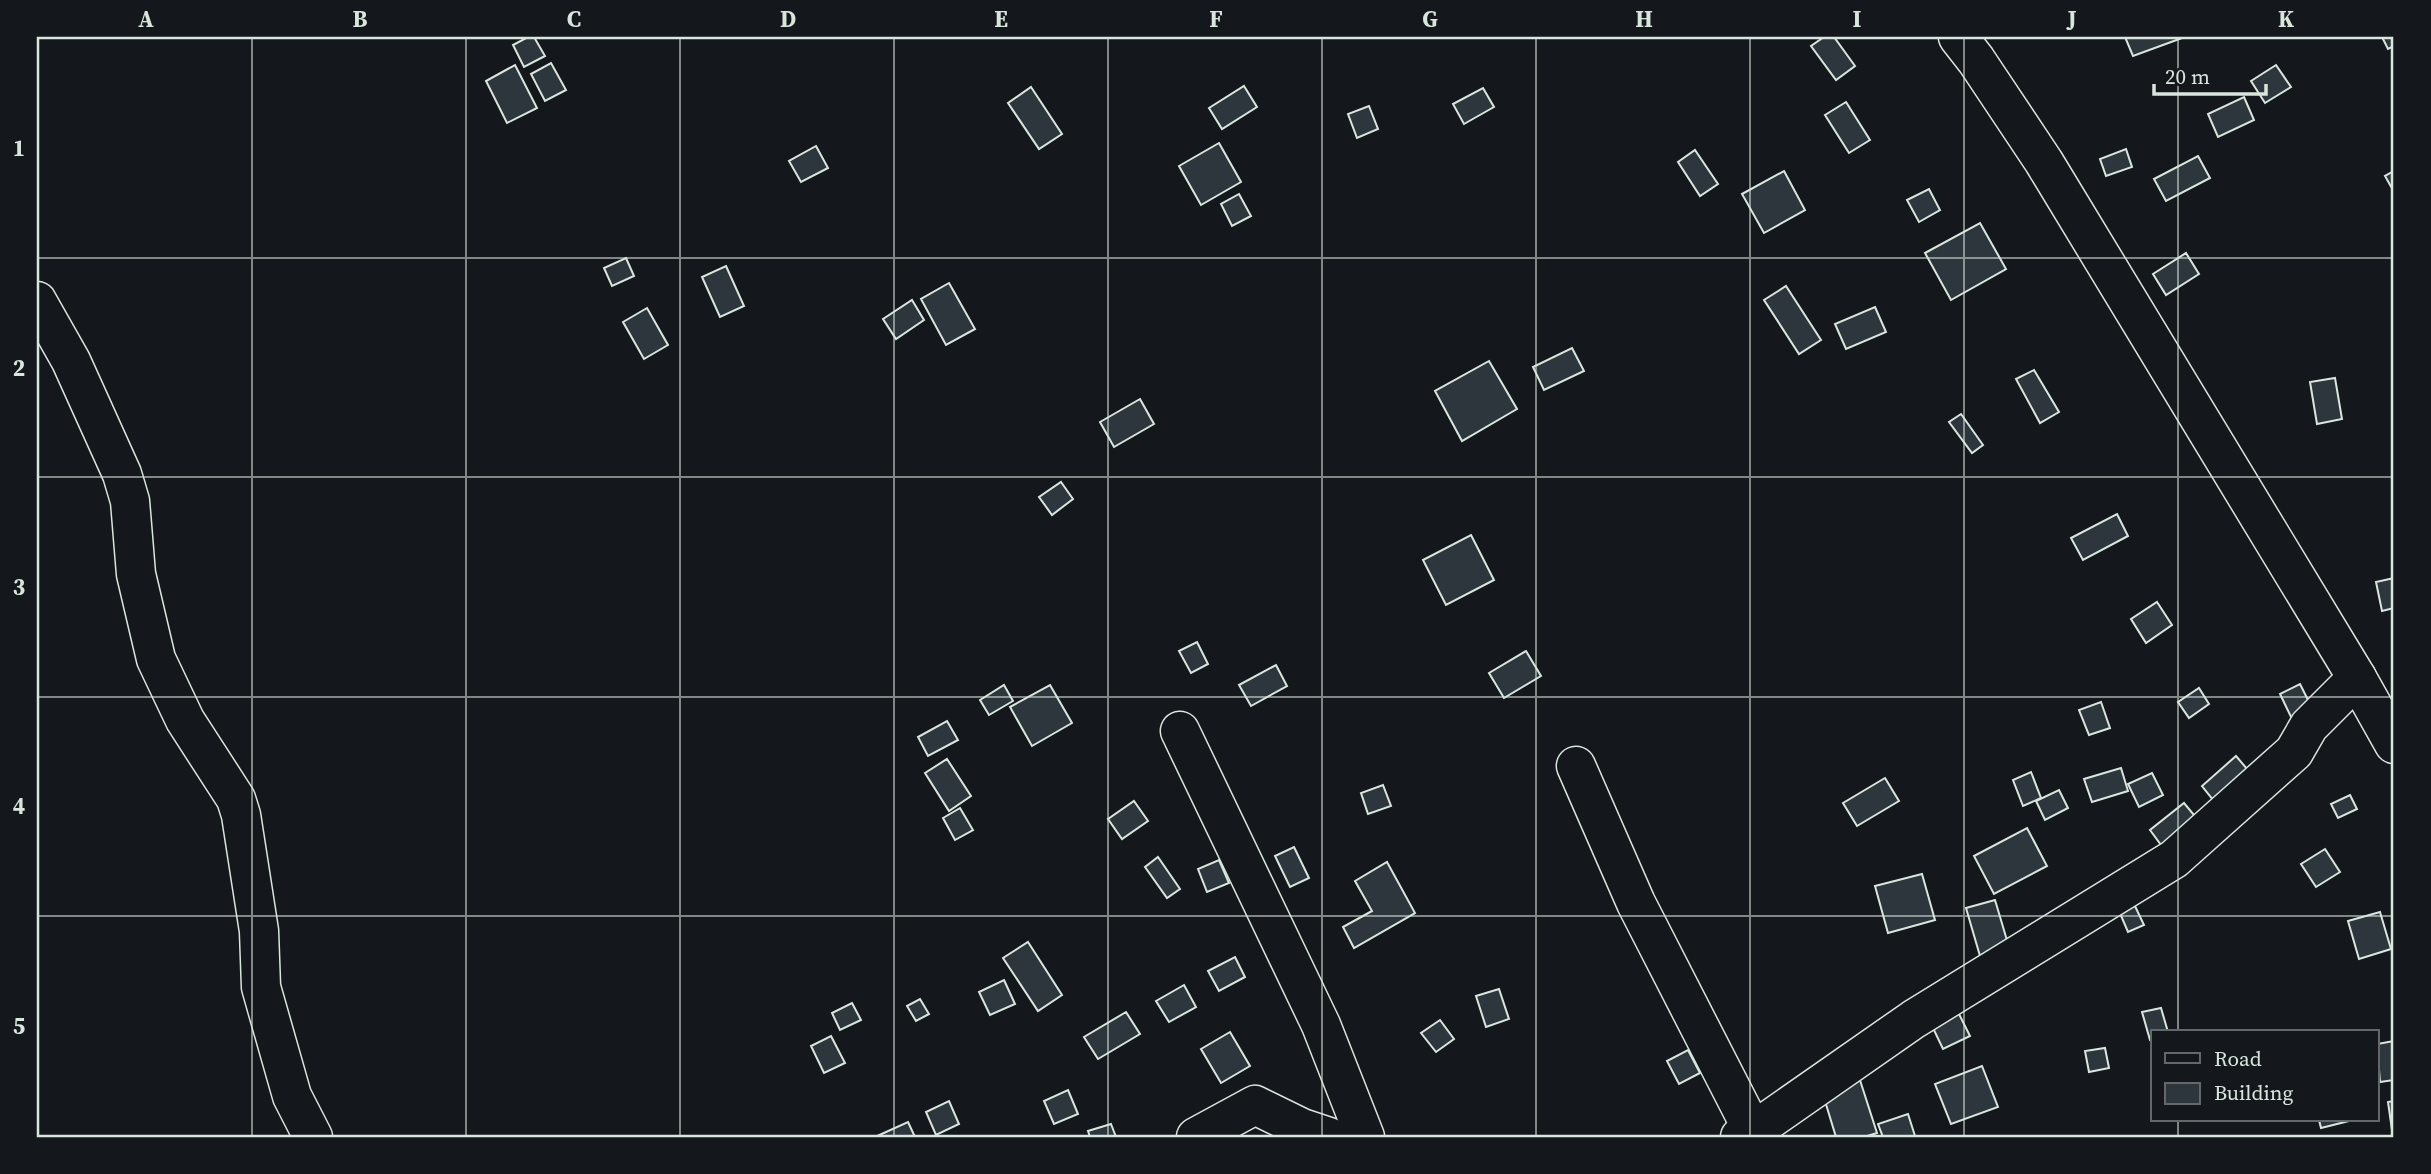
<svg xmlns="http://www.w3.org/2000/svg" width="2431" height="1174" viewBox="0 0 2431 1174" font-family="'Source Serif 4',serif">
	<rect width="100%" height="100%" fill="#14181c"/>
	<g fill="#2c363c" stroke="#d8e6dc" stroke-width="2">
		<polygon points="528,37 534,37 545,56 524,67 513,45"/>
		<polygon points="1824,37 1834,37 1855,66 1836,80 1811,46"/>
		<polygon points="2125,37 2181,37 2182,38 2133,56"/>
		<polygon points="2382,37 2394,37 2394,46 2388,49"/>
		<polygon points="551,63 566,90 545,101 531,74"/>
		<polygon points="515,65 537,108 507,123 486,81"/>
		<polygon points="2276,65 2291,87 2265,103 2251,81"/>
		<polygon points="1244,86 1257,107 1222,129 1209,108"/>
		<polygon points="1031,87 1062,134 1039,149 1008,103"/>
		<polygon points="1483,88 1494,107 1464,124 1453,104"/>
		<polygon points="2244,97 2254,120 2218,137 2208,114"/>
		<polygon points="1846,102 1870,140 1849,153 1825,115"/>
		<polygon points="1369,106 1378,129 1357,138 1348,114"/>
		<polygon points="1219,143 1241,182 1201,205 1179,166"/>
		<polygon points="816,146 828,168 801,182 789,161"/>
		<polygon points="2126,149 2132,167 2106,176 2100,159"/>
		<polygon points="1695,150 1718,184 1700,196 1678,162"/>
		<polygon points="2198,156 2210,178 2166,201 2154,179"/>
		<polygon points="1784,171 1805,210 1764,233 1742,194"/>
		<polygon points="2394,171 2394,192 2385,176"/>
		<polygon points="1929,189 1940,210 1919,222 1907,200"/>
		<polygon points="1239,194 1251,216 1232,226 1221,204"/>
		<polygon points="1980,223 2006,269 1951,300 1925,253"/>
		<polygon points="2186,253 2199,274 2166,295 2153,274"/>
		<polygon points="626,258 634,276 612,286 604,268"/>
		<polygon points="726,266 744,306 720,317 702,277"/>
		<polygon points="949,283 975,329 946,345 921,299"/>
		<polygon points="1786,286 1821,340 1799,354 1764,300"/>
		<polygon points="912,300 924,320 896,339 883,319"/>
		<polygon points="1875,307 1886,332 1846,349 1835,324"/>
		<polygon points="647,308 668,345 644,359 623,322"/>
		<polygon points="1572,348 1584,371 1544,390 1533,367"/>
		<polygon points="1489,361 1517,409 1462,441 1435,391"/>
		<polygon points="2034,370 2059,412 2040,423 2016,379"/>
		<polygon points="2335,378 2342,419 2317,424 2310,382"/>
		<polygon points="1140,399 1154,424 1114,447 1100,422"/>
		<polygon points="1961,414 1983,445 1972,453 1949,422"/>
		<polygon points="1061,482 1073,499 1052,515 1039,497"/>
		<polygon points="2117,514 2128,536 2083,560 2071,538"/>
		<polygon points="1471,535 1494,580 1446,605 1423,560"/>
		<polygon points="2394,578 2394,608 2382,611 2376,582"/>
		<polygon points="2157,602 2172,625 2146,643 2131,619"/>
		<polygon points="1197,642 1208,664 1191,673 1179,651"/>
		<polygon points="1526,651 1541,676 1504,698 1489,673"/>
		<polygon points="1276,665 1287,686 1251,706 1239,685"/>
		<polygon points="2300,684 2314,712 2293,721 2280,694"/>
		<polygon points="1004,685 1013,701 989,715 980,700"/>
		<polygon points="1050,685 1072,723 1032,746 1010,707"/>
		<polygon points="2199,688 2209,704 2189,718 2178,702"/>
		<polygon points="2101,702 2110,728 2089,735 2079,710"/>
		<polygon points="947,721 958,740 928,756 918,737"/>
		<polygon points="2236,756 2253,776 2218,806 2202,786"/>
		<polygon points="947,759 971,796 949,811 925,773"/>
		<polygon points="2121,768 2128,791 2092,802 2084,779"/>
		<polygon points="2031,772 2041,798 2023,806 2013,780"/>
		<polygon points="2152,773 2163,795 2139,807 2128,784"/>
		<polygon points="1885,778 1899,801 1857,826 1843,803"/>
		<polygon points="1383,785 1391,806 1368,814 1361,793"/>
		<polygon points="2059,790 2068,808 2045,820 2036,801"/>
		<polygon points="2350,795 2357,809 2338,818 2331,804"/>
		<polygon points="1134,801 1148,821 1122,839 1108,819"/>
		<polygon points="2184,803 2199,821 2164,849 2150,830"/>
		<polygon points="960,808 973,830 955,840 943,818"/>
		<polygon points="2027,828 2047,866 1994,894 1974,856"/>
		<polygon points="1294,847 1309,878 1290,887 1275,856"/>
		<polygon points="2325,849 2340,872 2316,887 2301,864"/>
		<polygon points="1158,857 1180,889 1167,898 1145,867"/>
		<polygon points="1219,860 1229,883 1207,892 1198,869"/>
		<polygon points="1387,862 1415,913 1354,948 1343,927 1372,911 1355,881"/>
		<polygon points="1922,874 1935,920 1888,933 1875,886"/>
		<polygon points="1995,900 2009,947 1980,956 1966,908"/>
		<polygon points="2134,904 2144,925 2128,932 2119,911"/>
		<polygon points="2380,912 2391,949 2359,959 2348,921"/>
		<polygon points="1028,942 1062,995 1038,1011 1003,958"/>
		<polygon points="1235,957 1245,977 1219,991 1208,971"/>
		<polygon points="1004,980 1015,1004 990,1015 979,992"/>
		<polygon points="1184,985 1196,1007 1169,1022 1156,1001"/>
		<polygon points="1499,989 1509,1019 1486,1027 1476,996"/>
		<polygon points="920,999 929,1014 916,1021 907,1006"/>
		<polygon points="852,1003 861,1020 840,1030 832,1013"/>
		<polygon points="2161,1008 2168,1032 2153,1032 2153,1039 2150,1040 2142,1012"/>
		<polygon points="1126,1012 1140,1034 1098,1059 1084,1037"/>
		<polygon points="1958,1012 1970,1036 1943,1049 1932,1026"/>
		<polygon points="1440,1020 1454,1039 1436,1052 1421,1033"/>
		<polygon points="1230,1032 1250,1066 1221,1083 1201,1049"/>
		<polygon points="831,1036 845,1063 824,1073 811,1046"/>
		<polygon points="2394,1041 2394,1080 2380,1082 2377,1044"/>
		<polygon points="2105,1048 2109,1068 2089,1072 2085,1051"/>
		<polygon points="1688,1050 1700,1073 1679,1084 1667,1061"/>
		<polygon points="1982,1066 1998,1107 1951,1124 1935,1084"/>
		<polygon points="1859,1077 1877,1133 1864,1137 1836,1137 1821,1088"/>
		<polygon points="1068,1090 1078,1114 1054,1124 1044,1101"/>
		<polygon points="949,1101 959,1124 936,1135 926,1112"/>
		<polygon points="2394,1101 2394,1137 2393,1137 2388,1102"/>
		<polygon points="1908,1114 1915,1136 1883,1137 1878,1124"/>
		<polygon points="2319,1120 2353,1120 2321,1128"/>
		<polygon points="908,1122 915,1137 875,1137"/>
		<polygon points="1111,1124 1116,1137 1090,1137 1088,1131"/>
	</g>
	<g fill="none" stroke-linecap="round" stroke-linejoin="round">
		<g stroke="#d8e6dc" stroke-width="41">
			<g id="minor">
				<polyline points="1958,37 1976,60 2044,162 2357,678 2394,744"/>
				<polyline points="37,301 71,361 122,474 130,501 136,574 156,659 185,720 236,799 241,815 259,931 261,987 292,1096 313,1137"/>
				<polyline points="1180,731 1321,1025 1365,1137"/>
				<polyline points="1576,766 1636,903 1756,1137"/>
				<polyline points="1196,1137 1255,1105 1302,1128 1329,1137"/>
				<polyline points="1740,1137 1752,1132 1914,1019 2174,859 2294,752 2309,726 2357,678"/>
			</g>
		</g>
		<use href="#minor" stroke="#14181c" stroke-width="38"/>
	</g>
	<path fill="none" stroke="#d8e6dc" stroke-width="2" stroke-opacity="0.55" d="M252 37V1137M466 37V1137M680 37V1137M894 37V1137M1108 37V1137M1322 37V1137M1536 37V1137M1750 37V1137M1964 37V1137M2178 37V1032M37 258H2394M37 477H2394M37 697H2394M37 916H2394M2178 1120V1137"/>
	<rect width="2431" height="1174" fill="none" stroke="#14181c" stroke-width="77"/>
	<rect x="2151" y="1030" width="228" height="91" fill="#14181c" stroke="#626a69" stroke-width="2"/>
	<rect x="2165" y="1053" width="35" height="10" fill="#14181c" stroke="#626a69" stroke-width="2"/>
	<text x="2214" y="1066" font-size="21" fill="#d8e6dc">Road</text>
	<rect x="2165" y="1083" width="35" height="21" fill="#2c363c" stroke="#626a69" stroke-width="2"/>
	<text x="2214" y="1100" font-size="21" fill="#d8e6dc">Building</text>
	<path d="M2154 84v10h112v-10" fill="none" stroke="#d8e6dc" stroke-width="3.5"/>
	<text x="2165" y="84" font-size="21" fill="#d8e6dc" stroke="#14181c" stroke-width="5" paint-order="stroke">20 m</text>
	<rect x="38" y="38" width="2354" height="1098" fill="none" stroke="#d8e6dc" stroke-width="2.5"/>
	<g font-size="23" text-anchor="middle" font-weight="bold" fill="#d8e6dc">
		<text x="146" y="27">A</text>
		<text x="360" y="27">B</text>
		<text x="574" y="27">C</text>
		<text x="788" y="27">D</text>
		<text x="1001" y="27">E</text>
		<text x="1216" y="27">F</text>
		<text x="1430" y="27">G</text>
		<text x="1644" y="27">H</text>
		<text x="1857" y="27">I</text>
		<text x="2072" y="27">J</text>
		<text x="2286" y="27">K</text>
		<text x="19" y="156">1</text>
		<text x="19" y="376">2</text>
		<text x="19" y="595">3</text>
		<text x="19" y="814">4</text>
		<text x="19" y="1034">5</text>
	</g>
</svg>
